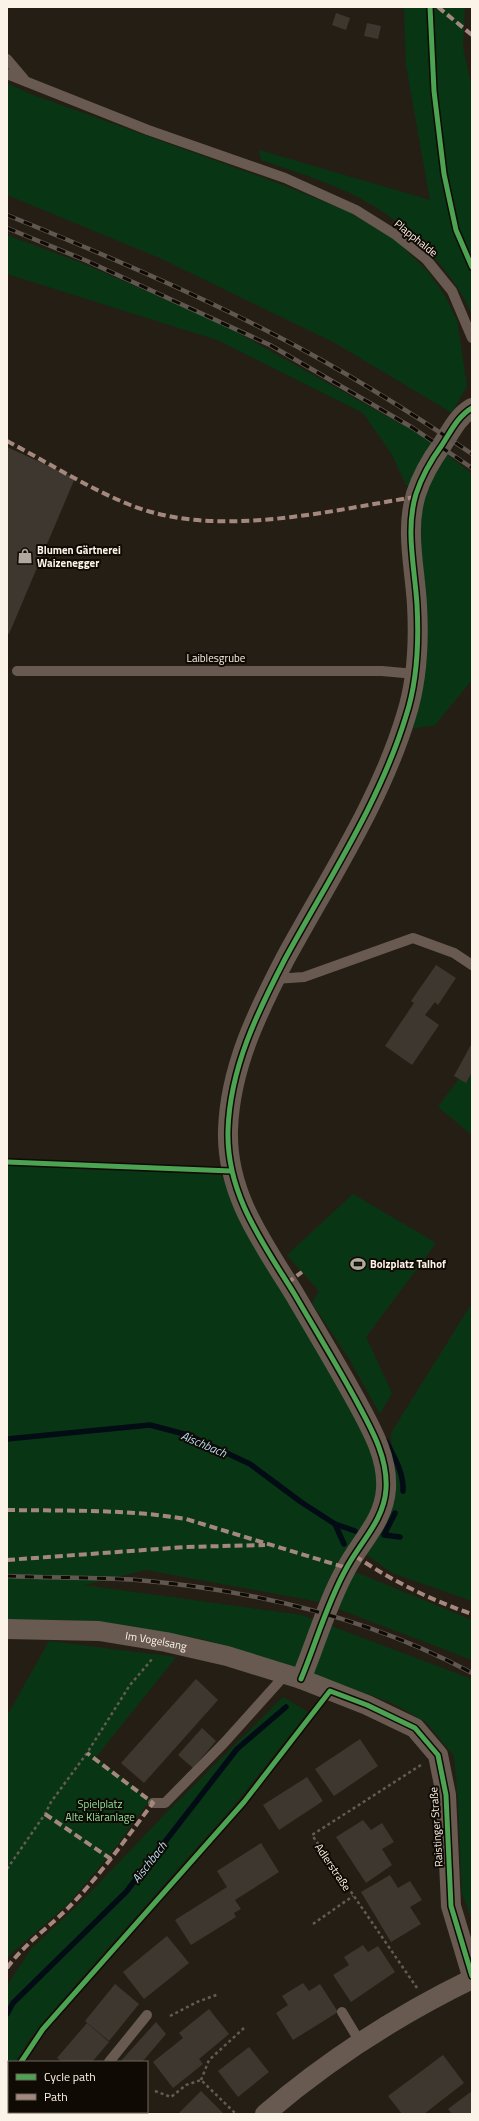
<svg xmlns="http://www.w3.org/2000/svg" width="479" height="2121" viewBox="0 0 479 2121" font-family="'Titillium Web',sans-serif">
	<rect width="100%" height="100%" fill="#251e15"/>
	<g fill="#083614">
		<path d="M404 7H465L463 47 472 89V316C459 277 409 227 374 206 339 185 299 173 261 160L259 150 430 200 406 65Z"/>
		<polygon points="7,83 28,93 283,185 347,211 397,241 428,272 444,294 457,320 467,386 452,413 335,343 162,259 7,195"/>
		<polygon points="7,235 84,264 220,323 426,438 472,474 472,680 435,725 410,729 419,530 424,495 406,485 391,453 363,413 217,340 7,274"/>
		<polygon points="472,1061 472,1135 438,1107"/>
		<polygon points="7,1165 221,1175 312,1330 365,1428 379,1472 372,1521 346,1568 472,1620 472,1660 320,1602 146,1570 84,1585 302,1615 472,1679 472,1920 462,1893 458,1799 454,1756 426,1722 392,1703 282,1663 202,1639 125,1626 67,1620 7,1620"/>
		<polygon points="353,1194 436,1243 366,1337 392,1393 380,1414 348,1357 312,1303 319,1291 287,1255"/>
		<polygon points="472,1303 472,1601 392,1573 366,1554 390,1508 395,1503 391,1433"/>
		<polygon points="49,1641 176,1657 96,1757 150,1800 112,1852 69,1903 13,1952 7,1959 7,1716"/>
		<polygon points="283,1697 308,1712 236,1803 56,2007 31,2037 15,2062 9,2062 9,2072 7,2075 7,1986 31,1949 80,1903 166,1813"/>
	</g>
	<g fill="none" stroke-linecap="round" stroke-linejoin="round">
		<g stroke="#030c15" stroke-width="5.5">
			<polyline points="7,1439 150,1425 188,1435 250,1464 301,1502 335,1524 355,1531"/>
			<path d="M386 1441C394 1457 404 1473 403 1491"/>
			<polyline points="395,1513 384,1535 400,1537"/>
			<polyline points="335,1524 344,1544"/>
			<polyline points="7,2014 13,2003 126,1892 237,1749 286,1707"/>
		</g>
	</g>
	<g fill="#3e3730">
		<polygon points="336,13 350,18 346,30 332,25"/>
		<polygon points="367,23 381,26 378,39 364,36"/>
		<polygon points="7,447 75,478 9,634 7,633"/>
		<polygon points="436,965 456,978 438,1005 435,1002 425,1015 439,1025 412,1065 385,1046 414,1003 411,1001"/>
		<polygon points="472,1043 472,1072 466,1083 454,1076"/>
		<polygon points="196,1679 218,1700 144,1783 121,1763"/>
		<polygon points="202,1728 216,1741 193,1768 178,1755"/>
		<polygon points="360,1739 378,1766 334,1796 315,1769"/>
		<polygon points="307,1777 323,1801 279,1830 263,1805"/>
		<polygon points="363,1820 371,1830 382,1823 394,1842 382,1849 392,1865 366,1883 336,1837"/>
		<polygon points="261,1843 279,1872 235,1900 241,1909 234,1913 236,1917 191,1945 175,1920 227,1887 217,1871"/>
		<polygon points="390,1875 398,1888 410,1881 422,1900 410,1907 421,1924 391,1942 361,1892"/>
		<polygon points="167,1936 189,1963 144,1999 123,1972"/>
		<polygon points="363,1945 368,1952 378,1946 395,1972 351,2002 333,1975 349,1965 344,1957"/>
		<polygon points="303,1983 309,1991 320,1984 338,2012 293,2040 276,2013 288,2005 282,1996"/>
		<polygon points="115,1984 139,2004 109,2041 85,2021"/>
		<polygon points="209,2009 229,2034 199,2059 203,2064 173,2088 153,2062 183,2038 179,2033"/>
		<polygon points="156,2022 166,2034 142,2062 120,2062"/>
		<polygon points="87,2023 109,2042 92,2062 62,2062 57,2058"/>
		<polygon points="249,2047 269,2072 238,2097 218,2071"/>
		<polygon points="443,2055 464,2083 424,2114 402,2114 388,2096"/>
		<polygon points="201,2091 224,2114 178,2114"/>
		<polygon points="472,2091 472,2114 452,2114 448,2109"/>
		<polygon points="18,2112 67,2112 66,2114 17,2114"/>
	</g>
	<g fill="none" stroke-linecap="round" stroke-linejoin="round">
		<g stroke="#665b54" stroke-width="2.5" stroke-dasharray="3 3" stroke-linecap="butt">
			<polyline points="7,1869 45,1814 51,1802 87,1753 130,1685 153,1658"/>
			<polyline points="313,1924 353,1896"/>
			<polyline points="417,1988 312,1835 421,1765"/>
			<polyline points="170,2016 197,2002 219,1994"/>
			<polyline points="201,2080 209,2060 244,2028"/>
			<polyline points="155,2091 171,2097 186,2085 201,2080 236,2114"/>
		</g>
		<g stroke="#685a50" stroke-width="10">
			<polyline points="7,59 24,79"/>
			<polyline points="7,74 148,130 285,178 356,210 396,235 426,259 452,291 472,338"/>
			<polyline points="17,671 382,671 415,674"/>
			<polyline points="275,979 304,977 413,938 454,953 472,965"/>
			<polyline points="153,1803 165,1803 224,1743 286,1674"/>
			<polyline points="342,2012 360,2042"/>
			<polyline points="109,2062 147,2015"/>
		</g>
		<g stroke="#685a50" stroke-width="20">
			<path id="s1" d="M7 1629 99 1631 166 1642 227 1656 301 1679 367 1705 415 1728 438 1755 446 1795 451 1906 472 1976"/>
			<path d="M301 1679C316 1643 327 1603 346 1569 360 1542 384 1521 386 1489 388 1458 372 1430 358 1404 338 1367 316 1331 295 1295 263 1243 226 1194 228 1130 230 1068 257 1013 285 959 328 880 380 802 406 716 417 682 419 641 417 605 415 569 405 530 416 494 422 476 431 460 442 445 451 431 458 416 472 408"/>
			<polyline points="90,2112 92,2114"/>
			<path d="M265 2114C328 2060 398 2015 472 1979"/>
		</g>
		<g stroke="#605850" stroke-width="4.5">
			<g id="rail">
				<path d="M7 215C98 252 188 290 275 335 343 370 409 411 472 454"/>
				<polyline points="7,228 87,261 270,345 413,428 472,468"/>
				<path d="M7 1576C50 1578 94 1577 137 1580 253 1590 369 1618 472 1673"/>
			</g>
		</g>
		<use href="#rail" stroke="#100a04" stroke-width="3" stroke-dasharray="9" stroke-linecap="butt"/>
		<g stroke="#a5887d" stroke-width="4" stroke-dasharray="8 4" stroke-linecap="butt">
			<polyline points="438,7 472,35"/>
			<path d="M7 441C47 462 86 487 128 504 214 540 327 511 415 497"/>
			<polyline points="287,1283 302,1272"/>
			<path d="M7 1510C67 1511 127 1509 186 1519L347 1568"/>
			<path d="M355 1556C391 1580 430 1600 472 1614"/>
			<polyline points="7,1560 185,1547 265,1545"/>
			<polyline points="45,1814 111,1859"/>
			<path d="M7 1968C25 1943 51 1926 72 1904 102 1873 127 1837 153 1803L87 1753"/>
			<polyline points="7,2083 9,2080"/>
		</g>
		<g stroke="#100a04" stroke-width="8">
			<g id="cycleway">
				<polyline points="430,7 434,91 444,174 456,230 472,267"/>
				<polyline points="7,1162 231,1171"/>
				<path d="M301 1679C316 1643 327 1603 346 1569 360 1542 384 1521 386 1489 388 1458 372 1430 358 1404 338 1367 316 1331 295 1295 263 1243 226 1194 228 1130 230 1068 257 1013 285 959 328 880 380 802 406 716 417 682 419 641 417 605 415 569 405 530 416 494 422 476 431 460 442 445 451 431 458 416 472 408"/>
				<polyline points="21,2062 43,2029 244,1802 330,1691 367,1705 415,1728 438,1755 446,1795 451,1906 472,1976"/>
			</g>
		</g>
		<use href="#cycleway" stroke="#4ca352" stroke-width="5"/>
	</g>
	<defs>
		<g id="shop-bare" transform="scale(1.2)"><path d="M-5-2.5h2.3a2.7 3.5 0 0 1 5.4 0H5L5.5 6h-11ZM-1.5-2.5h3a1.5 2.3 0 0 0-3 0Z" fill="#b1a89e" stroke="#100a04" stroke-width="2.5" paint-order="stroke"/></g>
		<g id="stadium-bare" transform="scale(1.2)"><path d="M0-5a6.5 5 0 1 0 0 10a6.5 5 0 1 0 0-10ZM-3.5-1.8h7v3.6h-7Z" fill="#b1a89e" stroke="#100a04" stroke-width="2.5" paint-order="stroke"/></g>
	</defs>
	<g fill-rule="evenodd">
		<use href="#shop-bare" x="25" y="556"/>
		<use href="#stadium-bare" x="358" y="1264"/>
	</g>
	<g text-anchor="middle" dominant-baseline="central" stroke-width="4" stroke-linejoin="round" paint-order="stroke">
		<g font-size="11" fill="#fcf3e8" stroke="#100a04">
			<text transform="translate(416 238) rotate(39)">Plapphalde</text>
			<text x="216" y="658">Laiblesgrube</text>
			<text stroke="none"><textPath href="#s1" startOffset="150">Im Vogelsang</textPath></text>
			<text transform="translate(436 1827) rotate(-94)">Raistinger Straße</text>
			<text transform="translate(333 1867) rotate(56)">Adlerstraße</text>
		</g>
		<g font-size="11" font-weight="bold" fill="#fcf3e8" stroke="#100a04" text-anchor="start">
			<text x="37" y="550">Blumen Gärtnerei<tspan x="37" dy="13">Waizenegger</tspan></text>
			<text x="370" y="1264">Bolzplatz Talhof</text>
		</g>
		<g font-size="11" fill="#91e39d" stroke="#100a04">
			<text x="100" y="1804">Spielplatz<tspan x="100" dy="13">Alte Kläranlage</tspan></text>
		</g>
		<g font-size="12" font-style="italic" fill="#b7def3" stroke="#100a04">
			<text transform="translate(204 1444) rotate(23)">Aischbach</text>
			<text transform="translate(149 1862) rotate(-52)">Aischbach</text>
		</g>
	</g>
	<rect width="479" height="2121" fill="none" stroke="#fcf3e8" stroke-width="16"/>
	<rect x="8" y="2061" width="140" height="52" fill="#100a04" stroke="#6e675f"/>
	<rect x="16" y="2074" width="20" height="6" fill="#4ca352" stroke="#6e675f"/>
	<text x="44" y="2081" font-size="12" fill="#fcf3e8">Cycle path</text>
	<rect x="16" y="2094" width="20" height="6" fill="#a5887d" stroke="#6e675f"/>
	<text x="44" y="2101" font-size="12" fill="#fcf3e8">Path</text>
</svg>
